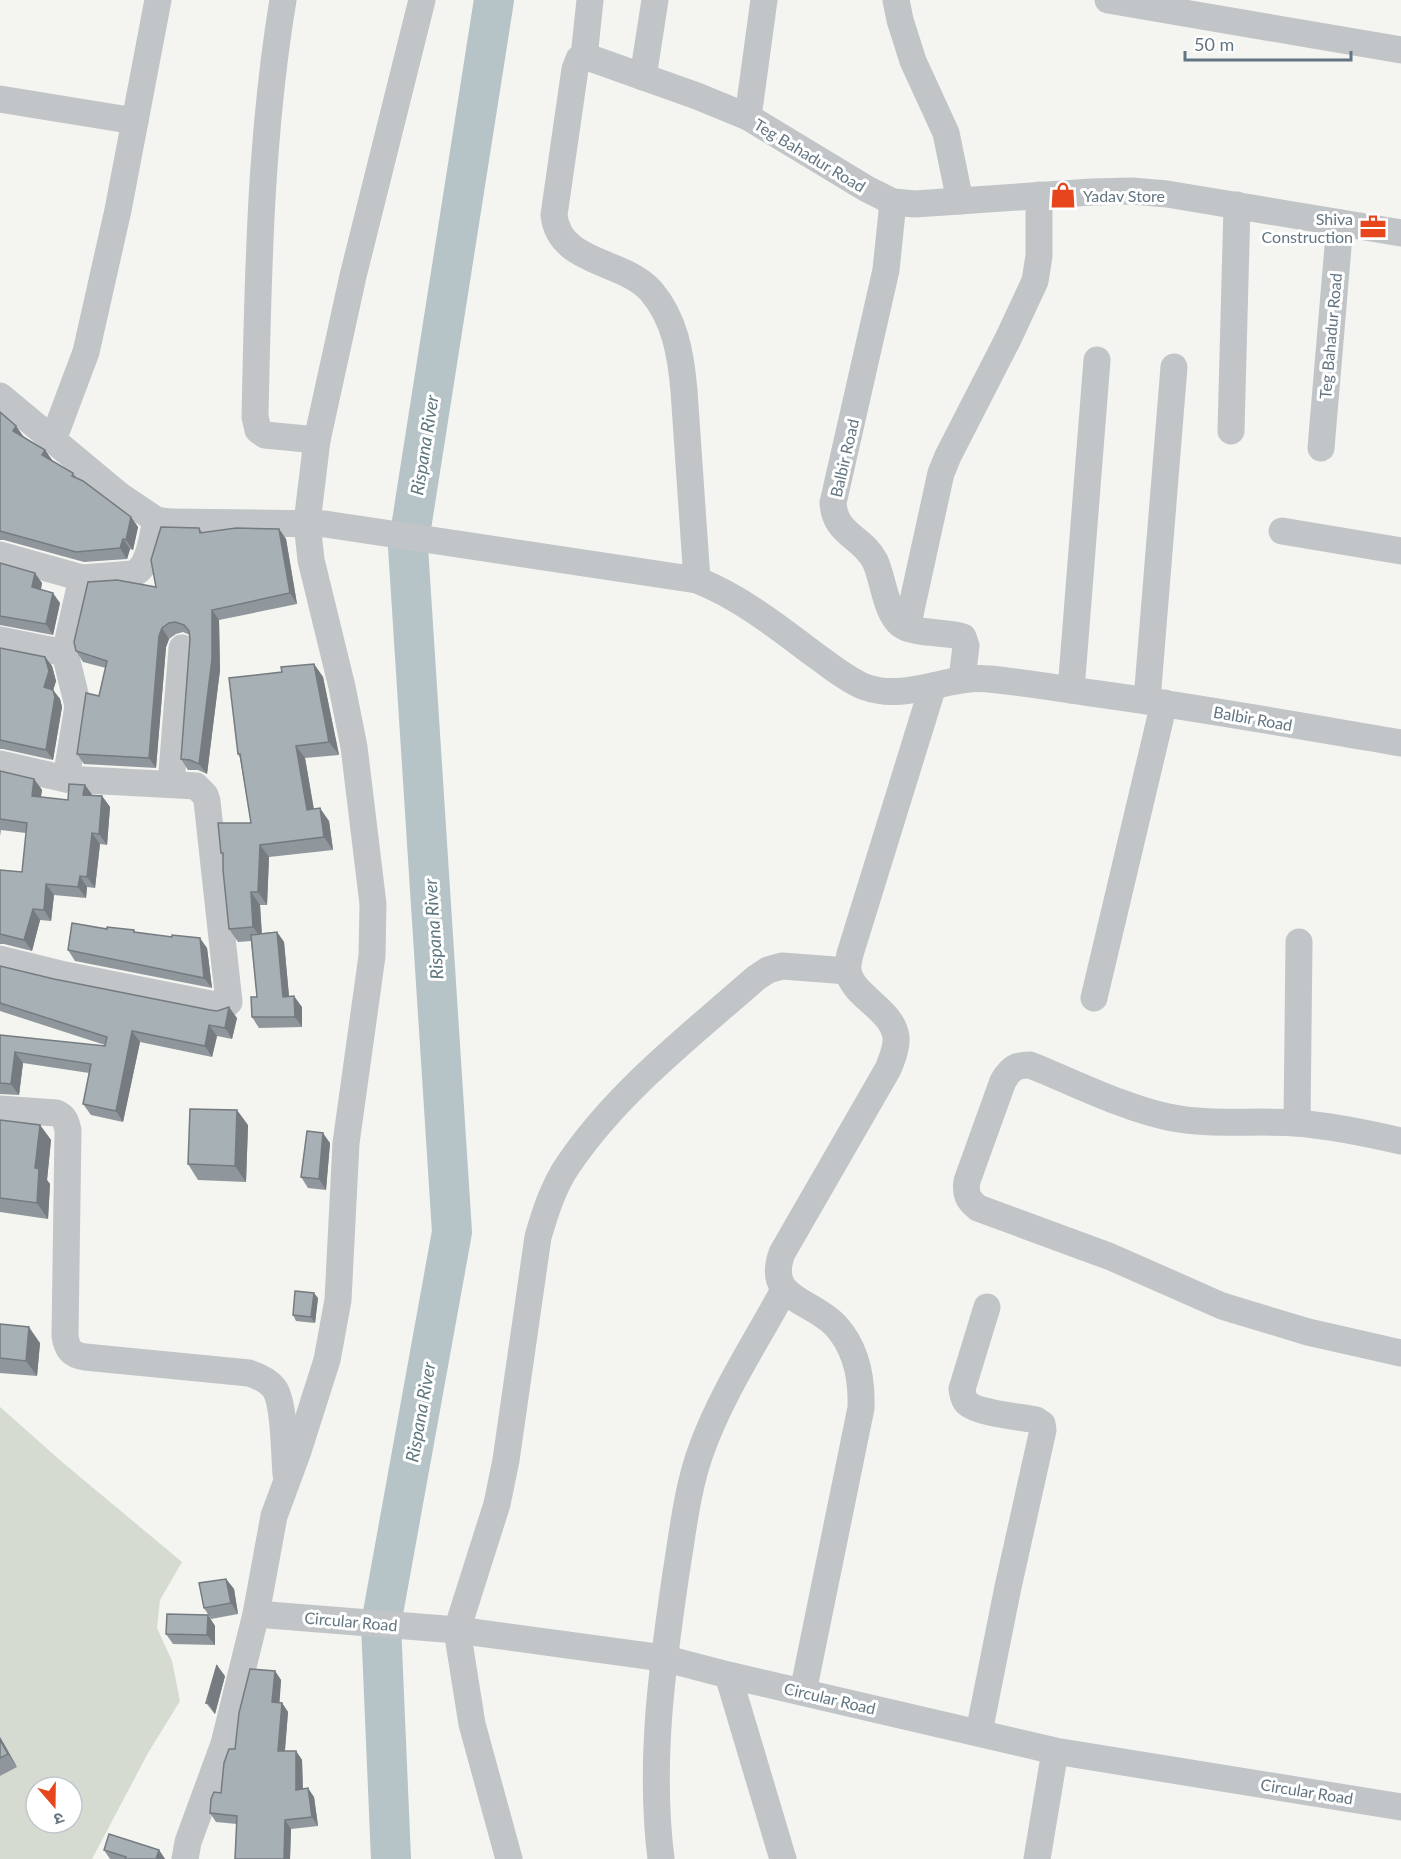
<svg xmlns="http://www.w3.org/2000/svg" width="1401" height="1859" viewBox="0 0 1401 1859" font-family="Lato,'Noto Sans Devanagari',sans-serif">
	<rect width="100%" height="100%" fill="#f4f4f0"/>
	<path fill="#d5dbd1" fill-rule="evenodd" d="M0 1407 62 1462 182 1562 160 1600 157 1628 172 1661 180 1701 148 1753 92 1859H0ZM36 1787H72V1823H36Z"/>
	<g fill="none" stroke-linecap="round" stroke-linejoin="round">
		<polyline stroke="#b6c4c7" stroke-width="40" points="391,1859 381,1624 452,1232 408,547 494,0"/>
		<g stroke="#c1c5c8" stroke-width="27">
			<path d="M283 0C260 138 258 278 255 417L258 430 265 435 317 440"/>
			<polyline points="896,0 900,20 913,61 946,133 960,201"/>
			<polyline points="1108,0 1401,50"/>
			<polyline points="584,57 590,0"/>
			<polyline points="643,77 655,0"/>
			<polyline points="0,99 135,121"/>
			<polyline points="748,117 764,0"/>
			<path d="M893 202 886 270 833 503C835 535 862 536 875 561 883 578 886 613 900 624 915 635 945 631 963 637L966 646 962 679"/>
			<path d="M0 396 119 495 156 520 170 522 325 524 697 580C740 597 778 627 815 655 831 666 847 680 865 687 906 702 948 675 989 679 1021 682 1052 687 1084 692 1190 706 1295 725 1401 743"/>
			<polyline points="1231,431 1237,205"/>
			<polyline points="53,440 86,352 118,210 158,0"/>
			<polyline points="1321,448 1340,223"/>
			<polyline points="1282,531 1401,551"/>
			<path d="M0 555 82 578 133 574C150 567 152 537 156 520"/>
			<path d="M697 580 684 391C681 355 675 319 651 291 624 260 559 264 554 215L575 69 579 59 590 58 697 96 748 117 867 189 893 202 915 204 1092 192 1132 191 1167 194 1401 233"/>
			<polyline points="907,628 941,473 948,456 1008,339 1035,281 1039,256 1039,195"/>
			<polyline points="0,640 65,653"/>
			<polyline points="1071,690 1097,360"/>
			<polyline points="1147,700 1174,367"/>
			<polyline points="0,764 66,779 196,786 205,795 207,801 229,1002 225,1006 221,1006 65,975 0,959"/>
			<polyline points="66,779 78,706 65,653 82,578"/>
			<polyline points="171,784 182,648"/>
			<polyline points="1094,998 1164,703"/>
			<path d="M0 1109 56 1113C64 1116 66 1121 68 1130L65 1336C67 1349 71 1355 85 1357L249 1373C258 1376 268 1380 274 1388 285 1403 284 1454 286 1474"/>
			<polyline points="1297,1123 1299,942"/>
			<path d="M1401 1141C1366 1133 1332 1126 1297 1123 1254 1120 1210 1126 1168 1117 1124 1108 1073 1082 1030 1065 1016 1065 1011 1068 1003 1081L967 1181C965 1194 968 1200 978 1208L1111 1257 1222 1306 1308 1332 1401 1353"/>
			<polyline points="256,1614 457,1630 663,1658 728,1675 1055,1751 1401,1807"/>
			<polyline points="728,1675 783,1859"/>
			<path d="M803 1692 861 1408C862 1379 856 1348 836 1326 811 1299 765 1300 782 1253L888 1069C892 1059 897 1048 896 1037 892 1009 855 998 848 972 847 967 849 959 850 954L933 686"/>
			<path d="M979 1732 1008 1587 1043 1430 1042 1424 1036 1420C1021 1417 977 1413 967 1403 963 1399 963 1394 962 1389L987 1307"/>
			<polyline points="185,1859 188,1842 224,1744 256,1614 274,1516 298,1451 327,1360 338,1300 346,1143 372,956 373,904 354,747 342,687 311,560 307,523 317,440 353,276 422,0"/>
			<path d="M509 1859 472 1724 457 1630 497 1504 506 1460 538 1237C545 1213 553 1187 568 1165 617 1092 690 1036 756 978L768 970 782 966 848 971"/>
			<path d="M661 1859C649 1763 662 1668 676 1573 683 1531 687 1488 702 1448 721 1395 757 1340 784 1290"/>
			<polyline points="1037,1859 1055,1751"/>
		</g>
	</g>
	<g fill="#90979c">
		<polygon points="0,412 16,426 23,436 45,450 52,460 73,473 77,478 131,517 138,527 133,550 130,549 127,559 84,562 4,540 0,540"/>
		<polygon points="199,528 203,533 279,529 286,539 297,604 219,620 220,670 207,774 198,770 188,770 181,759 190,639 190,635 183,632 176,634 169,639 166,647 156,768 84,764 77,754 99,696 106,668 83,662 76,651 156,587"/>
		<polygon points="0,563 42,583 41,590 60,603 53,635 0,625"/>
		<polygon points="0,648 45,657 52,666 56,681 53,690 60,699 62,707 53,760 3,749 0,749"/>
		<polygon points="314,664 323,677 339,755 305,758 314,809 329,821 333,850 269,857 267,905 260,905 262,933 277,932 284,942 289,996 302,1007 302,1027 259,1028 252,1017 257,997 251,941 238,942 229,929 223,856 221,853 251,823 240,758 238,754 282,672"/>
		<polygon points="0,771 34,779 42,790 41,797 68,800 85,785 92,795 102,796 110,807 107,845 100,844 95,888 87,887 86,898 54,895 51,921 40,920 32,951 4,944 0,944 0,870 22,872 26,833 1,830 0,836"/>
		<polygon points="107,929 134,930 135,932 207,948 212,988 75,961 68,950"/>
		<polygon points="0,966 54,979 237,1018 232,1039 217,1036 212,1057 140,1042 123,1122 91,1115 83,1104 89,1073 23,1063 19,1095 0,1094 0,1035 105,1046 105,1045 0,1011"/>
		<polygon points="0,1120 40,1125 51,1140 47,1180 50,1184 48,1219 0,1212"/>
		<polygon points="248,1125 246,1182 198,1180 188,1164"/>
		<polygon points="330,1143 326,1190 308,1188 301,1177"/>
		<polygon points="318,1298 315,1323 296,1321 293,1315"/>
		<polygon points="0,1324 40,1343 37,1376 0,1373"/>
		<polygon points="226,1579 234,1589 238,1614 211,1619 204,1608"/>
		<polygon points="208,1615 215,1626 215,1645 173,1644 166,1634"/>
		<polygon points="275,1671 281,1680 279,1702 282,1703 288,1712 285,1751 296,1751 302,1760 303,1789 314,1797 318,1826 291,1829 290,1859 235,1859 237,1824 216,1822 210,1813 221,1793 235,1749"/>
		<polygon points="225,1676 215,1714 214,1713 206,1703"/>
		<polygon points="0,1737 17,1767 0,1776"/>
		<polygon points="104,1850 159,1850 165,1859 110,1859"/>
	</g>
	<g fill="#757b7f">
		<polygon points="16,426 23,436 20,441 13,431"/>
		<polygon points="45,450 52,460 49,465 42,455"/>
		<polygon points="131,517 138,527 133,550 126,540"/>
		<polygon points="279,529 286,539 297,604 290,593"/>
		<polygon points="123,539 130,549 127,559 120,548"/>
		<polygon points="35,573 42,583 39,597 32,587"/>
		<polygon points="53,593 60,603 53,635 46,624"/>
		<polygon points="212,610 219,620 220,670 207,774 199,764"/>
		<polygon points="162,628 169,639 166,647 156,768 149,758 159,636"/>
		<polygon points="45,657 52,666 56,681 51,697 44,687"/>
		<polygon points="314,664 323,677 339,755 329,742"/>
		<polygon points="53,690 60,699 62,707 53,760 46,750"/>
		<polygon points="296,746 305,758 316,823 307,810"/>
		<polygon points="34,779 42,790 39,807 32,796"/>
		<polygon points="85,785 93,796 83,795"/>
		<polygon points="102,796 110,807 107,845 99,834"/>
		<polygon points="320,808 329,821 333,850 324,837"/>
		<polygon points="92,833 100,844 95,888 87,877"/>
		<polygon points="260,845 269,857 267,905 258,892"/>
		<polygon points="80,876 87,887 86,898 78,887"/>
		<polygon points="46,884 54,895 51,921 44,910"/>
		<polygon points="251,892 260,905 262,940 253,927"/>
		<polygon points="33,909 40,920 32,951 24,940"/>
		<polygon points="277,932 284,942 290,1007 283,997"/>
		<polygon points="200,938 207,948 212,988 204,978"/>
		<polygon points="294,996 302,1007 302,1027 295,1017"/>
		<polygon points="229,1007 237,1018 232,1039 225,1028"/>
		<polygon points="209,1025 217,1036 212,1057 205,1046"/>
		<polygon points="132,1031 140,1042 123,1122 116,1111"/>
		<polygon points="15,1052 23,1063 19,1095 11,1084"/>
		<polygon points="237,1110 248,1125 246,1182 235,1166"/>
		<polygon points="40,1125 51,1140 47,1180 50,1184 48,1219 37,1203 35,1168"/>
		<polygon points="323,1133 330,1143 326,1190 319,1179"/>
		<polygon points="314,1293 318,1298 315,1323 311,1317"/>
		<polygon points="29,1327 40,1343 37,1376 26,1361"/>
		<polygon points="226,1579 234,1589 238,1614 231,1603"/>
		<polygon points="208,1615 215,1626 215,1645 207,1635"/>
		<polygon points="217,1665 225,1676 215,1714 208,1703"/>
		<polygon points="275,1671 281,1680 279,1711 272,1702"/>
		<polygon points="282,1703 288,1712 284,1760 278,1751"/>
		<polygon points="0,1737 17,1767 8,1754 0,1740"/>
		<polygon points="296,1751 302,1760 303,1799 296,1790"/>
		<polygon points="308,1788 314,1797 318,1826 312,1817"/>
		<polygon points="285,1820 291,1829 290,1859 284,1859"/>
		<polygon points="159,1850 165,1859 156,1859"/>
	</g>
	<g fill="#a7b0b5" stroke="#757b7f" stroke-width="1.5">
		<polygon points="0,412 16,426 13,431 45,450 42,455 73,473 72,476 83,481 131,517 126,540 123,539 120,548 76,552 0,531"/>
		<polygon points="161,527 199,528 200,533 236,528 279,529 290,593 212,610 212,659 199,764 190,760 181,759 190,639 189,631 184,625 175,622 169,623 162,628 159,636 149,758 77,754 86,693 99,696 107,661 76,651 74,642 88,582 117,580 156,587 151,560"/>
		<polygon points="0,563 35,573 32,587 53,593 46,624 0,616"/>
		<polygon points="0,648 45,657 49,671 44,687 53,690 55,697 46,750 0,740"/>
		<polygon points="314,664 329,742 296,746 307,810 320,808 324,837 260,845 258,892 251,892 253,927 229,929 223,870 223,853 221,853 218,823 251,823 240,754 238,754 229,678 282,672 281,667"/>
		<polygon points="0,771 34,779 32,796 68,800 69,784 85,785 83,795 102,796 99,834 92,833 87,877 80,876 78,887 46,884 44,910 33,909 24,940 0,934 0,870 22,872 27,823 0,819"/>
		<polygon points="72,923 107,929 107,927 134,930 134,932 172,937 172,935 200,938 204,978 68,950"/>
		<polygon points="277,932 283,997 294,996 295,1017 252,1017 251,997 257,997 251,935"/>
		<polygon points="0,966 54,979 210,1010 217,1011 229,1007 225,1028 209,1025 205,1046 132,1031 116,1111 83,1104 91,1064 15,1052 11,1084 0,1083 0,1035 105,1046 107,1037 0,1003"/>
		<polygon points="190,1109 237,1110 235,1166 188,1164"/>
		<polygon points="0,1120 40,1125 35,1168 39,1169 37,1203 0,1198"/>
		<polygon points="307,1131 323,1133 319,1179 301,1177"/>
		<polygon points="295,1291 314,1293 311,1317 293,1315"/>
		<polygon points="0,1324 29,1327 26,1361 0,1358"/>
		<polygon points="226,1579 231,1603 204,1608 199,1583"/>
		<polygon points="167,1614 208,1615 207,1635 166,1634"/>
		<polygon points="217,1665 208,1703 206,1703"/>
		<polygon points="250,1669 275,1671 272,1702 282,1703 278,1751 296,1751 296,1790 308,1788 312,1817 285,1820 284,1859 235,1859 237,1816 210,1813 211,1799 214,1792 221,1793 224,1763 229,1749 235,1749 239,1713"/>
		<polygon points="0,1740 8,1754 0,1758"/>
		<polygon points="109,1834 159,1850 156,1859 125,1859 126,1857 104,1850"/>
	</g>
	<defs>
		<g id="shop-bare" transform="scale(2.07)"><path d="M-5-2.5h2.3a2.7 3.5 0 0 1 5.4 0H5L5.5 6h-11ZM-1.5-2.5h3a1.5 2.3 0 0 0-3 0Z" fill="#e7461d" stroke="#fff" stroke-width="2.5" paint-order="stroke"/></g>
		<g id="office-bare" transform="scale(2.07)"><path d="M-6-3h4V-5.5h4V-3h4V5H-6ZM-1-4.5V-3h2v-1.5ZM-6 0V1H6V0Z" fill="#e7461d" stroke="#fff" stroke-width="2.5" paint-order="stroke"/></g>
	</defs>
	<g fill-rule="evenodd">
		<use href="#shop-bare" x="1063" y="195"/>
		<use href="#office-bare" x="1373" y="227"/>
	</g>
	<g text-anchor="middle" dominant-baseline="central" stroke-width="6" stroke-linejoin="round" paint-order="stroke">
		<g font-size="16" fill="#627582" stroke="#fff">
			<text transform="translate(810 155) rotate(31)">Teg Bahadur Road</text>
			<text transform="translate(1330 336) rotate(-85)">Teg Bahadur Road</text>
			<text transform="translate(844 458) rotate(-77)">Balbir Road</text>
			<text transform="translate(1253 718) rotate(10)">Balbir Road</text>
			<text transform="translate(351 1621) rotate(5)">Circular Road</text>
			<text transform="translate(830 1698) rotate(13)">Circular Road</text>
			<text transform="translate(1307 1791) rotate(9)">Circular Road</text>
		</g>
		<g font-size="16" fill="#627582" stroke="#fff" text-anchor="start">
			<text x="1083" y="195">Yadav Store</text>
			<text x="1353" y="218" text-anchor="end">Shiva<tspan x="1353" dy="18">Construction</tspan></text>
		</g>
		<g font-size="18" font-style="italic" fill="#5e777f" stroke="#fff">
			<text transform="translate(424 445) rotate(-81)">Rispana River</text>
			<text transform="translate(433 929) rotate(-94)">Rispana River</text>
			<text transform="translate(420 1412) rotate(-80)">Rispana River</text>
		</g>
	</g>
	<g transform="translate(54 1805) rotate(160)"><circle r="28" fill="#ffffff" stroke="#c0c8cd" stroke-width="1.5"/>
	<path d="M0-4.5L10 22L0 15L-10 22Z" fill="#e7461d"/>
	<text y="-9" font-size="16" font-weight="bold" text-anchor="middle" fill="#627582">उ</text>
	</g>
	<path d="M1185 51v9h166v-9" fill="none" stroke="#627582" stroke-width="3"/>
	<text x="1194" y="51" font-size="18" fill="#627582" stroke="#ffffff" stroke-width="4.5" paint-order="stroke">50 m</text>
</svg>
